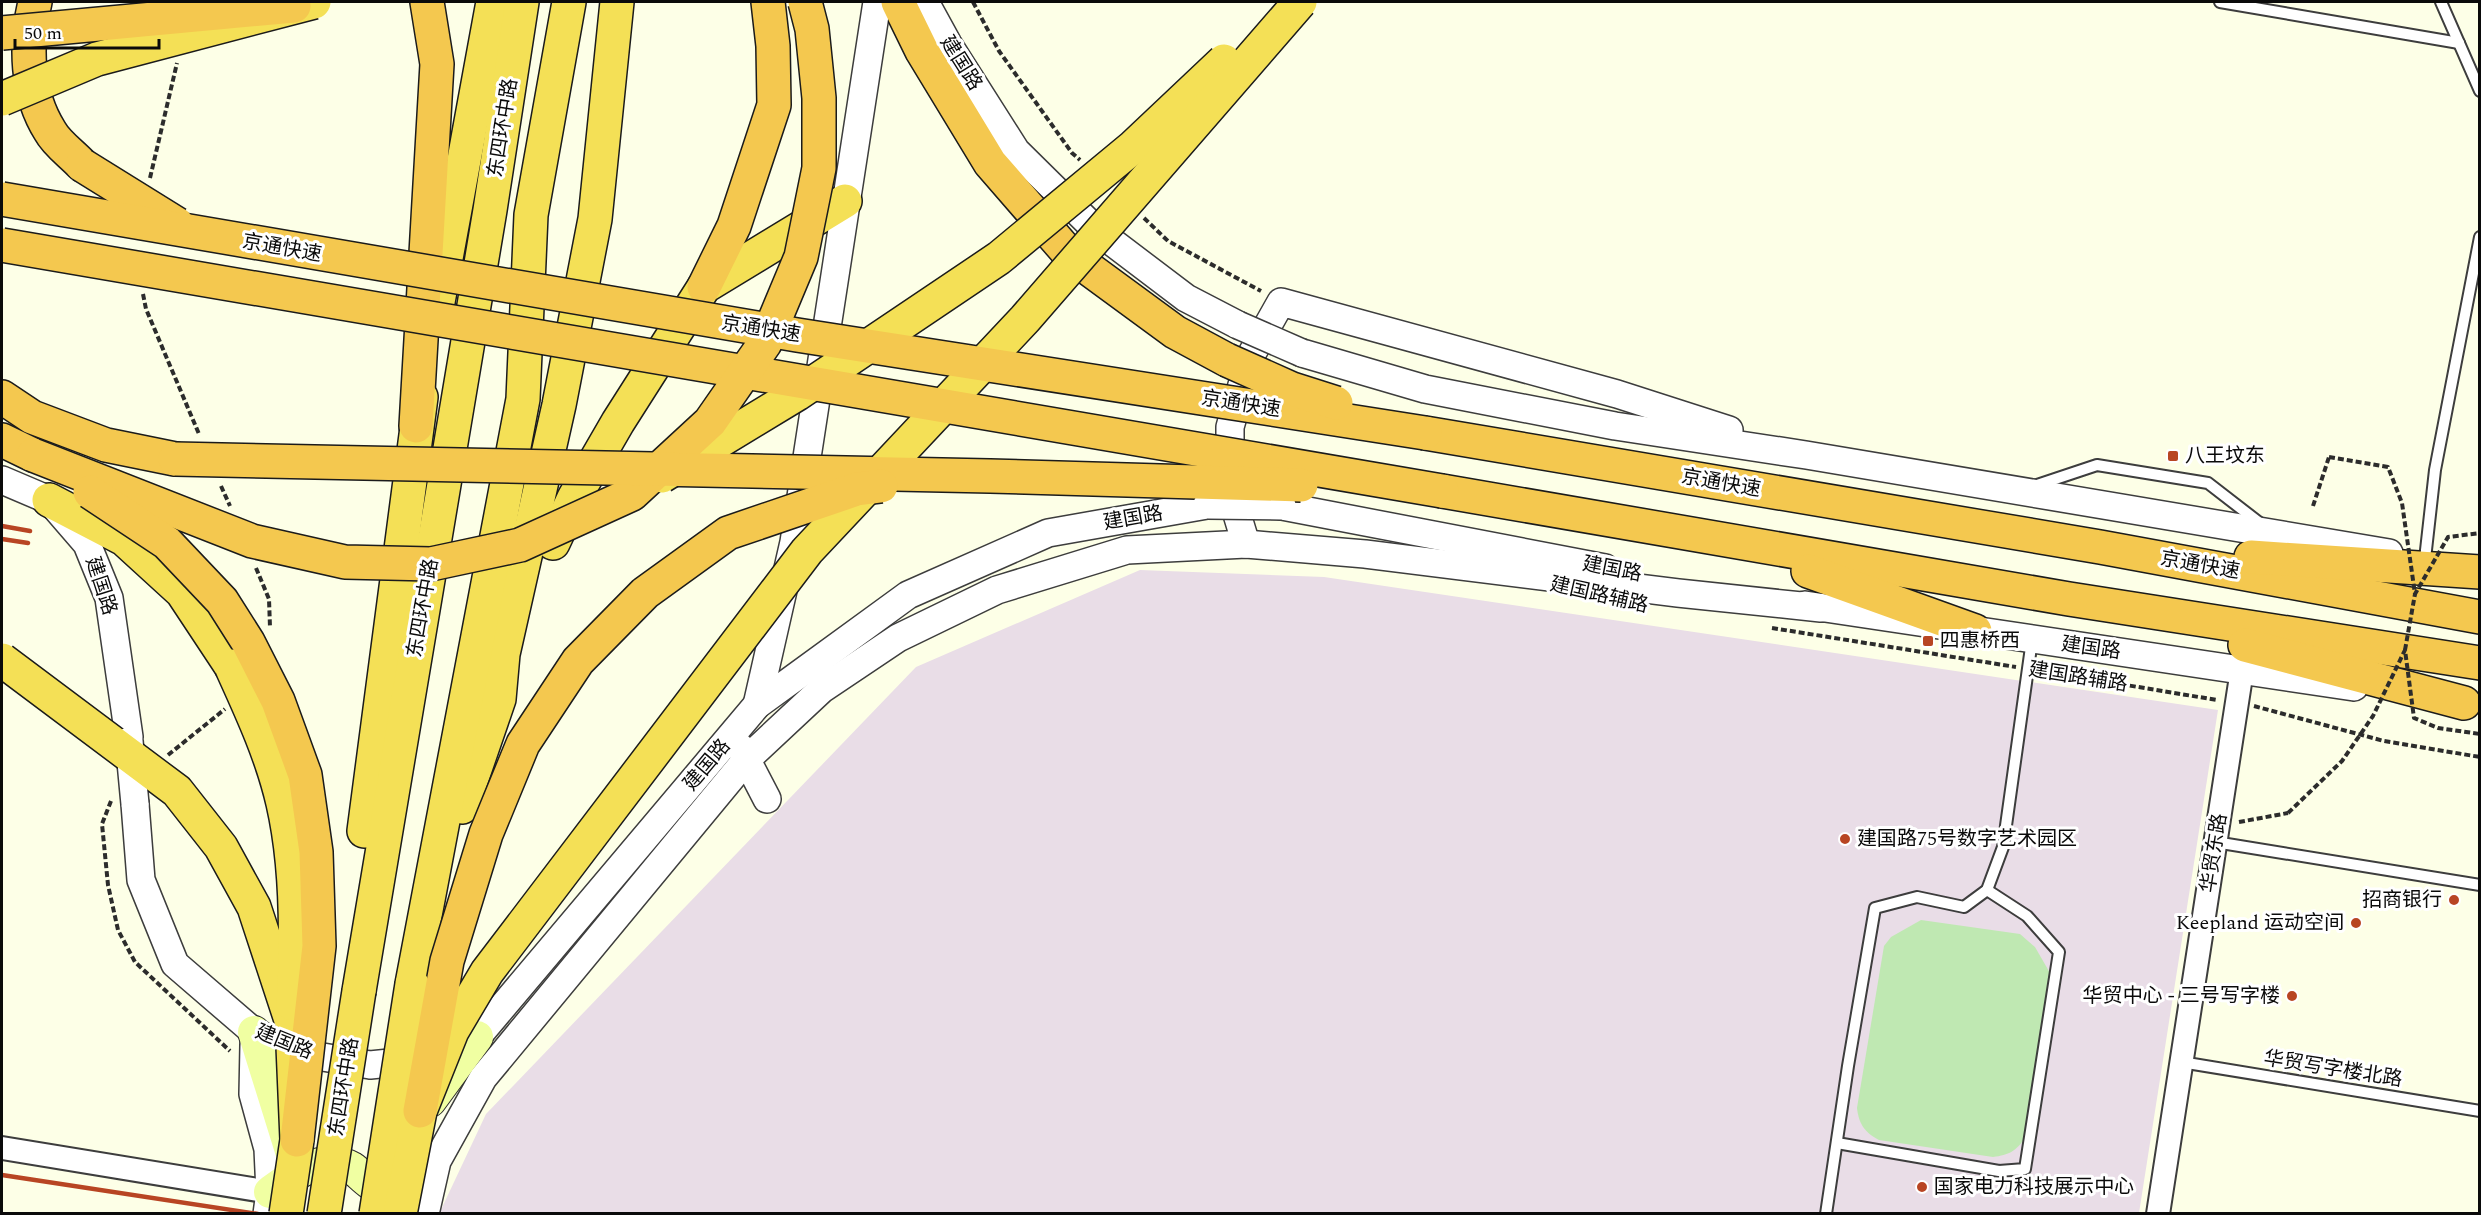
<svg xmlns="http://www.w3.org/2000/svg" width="2481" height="1215" viewBox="0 0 2481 1215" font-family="Spectral,'Noto Sans SC',serif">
	<rect width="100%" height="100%" fill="#fdffe7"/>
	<polygon fill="#e9dde7" points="1140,570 1324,577 2218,710 2139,1213 439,1214 486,1114 916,667"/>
	<path fill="#bfe8b2" d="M1921 920 2020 934 2035 947 2050 973 2025 1138C2016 1151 2009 1155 1993 1157L1879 1140C1864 1132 1859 1124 1857 1108L1884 946 1891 937Z"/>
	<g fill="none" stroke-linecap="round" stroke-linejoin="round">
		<g stroke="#3d3d3d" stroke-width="14">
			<g id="service">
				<polyline points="2220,2 2459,43"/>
				<polyline points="2441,2 2480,91"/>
				<polyline points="2034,486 2097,465 2208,483 2261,524"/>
				<polyline points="2425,559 2435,470 2480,237"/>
				<polyline points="2215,842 2480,885"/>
				<polyline points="2181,1062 2480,1111"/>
				<polyline points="1837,1143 1999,1171 2025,1169 2059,952 2027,916 1987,890"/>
				<polyline points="1826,1214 1848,1066 1875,908 1917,897 1964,907 1987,890 2003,847 2032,640"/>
			</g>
		</g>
		<g stroke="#3d3d3d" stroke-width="26">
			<g id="minor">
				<polyline points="2,1148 270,1192"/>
				<polyline points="2158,1214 2242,670"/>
			</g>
		</g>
		<g stroke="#3d3d3d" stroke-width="30">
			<g id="tertiary">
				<polyline points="925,2 948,44 1016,151 1095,229 1186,298 1238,325"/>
				<polyline points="1302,353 1425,389 1615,426 1806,455 2389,553"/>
				<polyline points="2,480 49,500 87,544 109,598 129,737"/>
				<polyline points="1282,506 1605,568"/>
				<polyline points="1246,544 1230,491 1230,427 1250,357 1281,302 1617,394 1729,430"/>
				<polyline points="1805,605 2354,687"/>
				<polyline points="757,705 794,542 877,2"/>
				<polyline points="740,747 767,799"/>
				<polyline points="135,804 141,880 175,964 254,1032 305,1054 370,1065 419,1060"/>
				<polyline points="254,1045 253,1094 268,1149 270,1192 267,1214"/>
				<polyline points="458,1045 477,1037 757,705 908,595 1048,533 1207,505"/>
				<polyline points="425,1214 437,1161 483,1078 746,760 822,689 898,638 997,590 1127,550 1246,544 1365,554 1678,593 1821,608"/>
			</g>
		</g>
		<g stroke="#2c2c2c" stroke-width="34">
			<g id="secondary">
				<polyline points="254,1032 292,1154"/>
				<polyline points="430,1101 477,1037"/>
				<path d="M270 1192C293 1175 323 1152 352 1168 358 1172 364 1179 370 1183"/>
			</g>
		</g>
		<g stroke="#1b1b1b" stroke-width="36">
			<g id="trunk">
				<polyline points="438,302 493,2"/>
				<polyline points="49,500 124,539 182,592 231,666"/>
				<polyline points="553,543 574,498 618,422 704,287 845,201"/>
				<polyline points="462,807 499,699 503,654 559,405 595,219 617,2"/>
				<polyline points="364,831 421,397"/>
				<polyline points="412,984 523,399 531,215 569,2"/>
				<polyline points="359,991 490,210 522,2"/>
			</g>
		</g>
		<g stroke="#1b1b1b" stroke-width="36">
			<g id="motorway">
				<path d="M35 2C25 45 26 93 50 131 57 144 72 154 82 165"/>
				<polyline points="898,2 922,51 990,163 1070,255 1175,332 1227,360"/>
				<polyline points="704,287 734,226 774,105 773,46 768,2"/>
				<polyline points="2,397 32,417 106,445 175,459"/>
				<polyline points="416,426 437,64 427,2"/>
				<polyline points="1425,433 2100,547 2480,617"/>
				<polyline points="2,440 33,455"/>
				<polyline points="1442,491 2069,599 2480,663"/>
				<polyline points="2251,557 2480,572"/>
				<polyline points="1808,571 1975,631"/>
				<polyline points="2245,645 2464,703"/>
			</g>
		</g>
		<g stroke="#2c2c2c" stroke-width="4" stroke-dasharray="6 3" stroke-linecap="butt">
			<polyline points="973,2 999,51 1072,153 1080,160"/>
			<polyline points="150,178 177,63"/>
			<polyline points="1144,218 1168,241 1261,291"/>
			<polyline points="143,294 146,309 199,434"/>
			<polyline points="221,486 230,506"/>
			<polyline points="2313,506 2329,457"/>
			<polyline points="256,568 269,599 270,627"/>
			<polyline points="1772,628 2016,667"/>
			<polyline points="2041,671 2217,700"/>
			<polyline points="2254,706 2384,741 2480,757"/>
			<polyline points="168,755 225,709"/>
			<polyline points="111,801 102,824 108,885 118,930 135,962 230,1051"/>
			<polyline points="2239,822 2288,813"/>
		</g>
		<use href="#service" stroke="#fff" stroke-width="10"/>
		<use href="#minor" stroke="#fff" stroke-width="22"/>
		<use href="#tertiary" stroke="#fff" stroke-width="27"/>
		<use href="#secondary" stroke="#f0ffa2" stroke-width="32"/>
		<use href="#trunk" stroke="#f4e056" stroke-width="33"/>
		<use href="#motorway" stroke="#f4c84f" stroke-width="33"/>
		<g stroke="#b84523" stroke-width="4.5">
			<polyline points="2,526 30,531"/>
			<polyline points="2,539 28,543"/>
			<polyline points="2,1175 258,1214"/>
		</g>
		<g stroke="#3d3d3d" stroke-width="30" stroke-linecap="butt">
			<g id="tertiary-bridge">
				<polyline points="1238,325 1302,353"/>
				<polyline points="1207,505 1282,506"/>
				<polyline points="129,741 135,804"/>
			</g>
		</g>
		<g stroke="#1b1b1b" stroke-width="36" stroke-linecap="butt">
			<g id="trunk-bridge">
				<polyline points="2,99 97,59 314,2"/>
				<polyline points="662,476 797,394 999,258 1133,147 1224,61"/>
				<polyline points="2,660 177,791 221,847 254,907 292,1023 297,1140 286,1214"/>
				<path d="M231 666C251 710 272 755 283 803 297 864 297 942 293 1004"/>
				<polyline points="324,1214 359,991"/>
				<polyline points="376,1214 412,984"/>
				<polyline points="400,1214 420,1111 452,1031 487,972 807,551 1025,319 1300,2"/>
			</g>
		</g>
		<g stroke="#1b1b1b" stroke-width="36" stroke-linecap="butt">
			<g id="motorway-bridge">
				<polyline points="2,33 294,6"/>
				<polyline points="82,165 177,224"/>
				<polyline points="2,199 797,335 1425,433"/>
				<polyline points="2,245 1442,491"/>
				<polyline points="1227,360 1292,389 1336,403"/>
				<polyline points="33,455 252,541 345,562 431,564 520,545 632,494 710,422 765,343 801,257 819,168 819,98 812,29 805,2"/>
				<polyline points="175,459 990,476 1301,485"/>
				<polyline points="90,492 167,543 222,601 248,642 278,701 305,775 316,852 319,946 297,1140"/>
				<polyline points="420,1111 447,961 486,834 523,744 578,661 645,593 728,533 857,489 881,486"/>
			</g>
		</g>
		<g stroke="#2c2c2c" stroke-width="4" stroke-dasharray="6 3" stroke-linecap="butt">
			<polyline points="2329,457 2388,467 2402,503 2415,594 2448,537 2480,533"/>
			<polyline points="2405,650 2415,594"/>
			<polyline points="2288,813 2342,761 2373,716 2405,650 2414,718 2438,728 2480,734"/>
		</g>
		<use href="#tertiary-bridge" stroke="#fff" stroke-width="27"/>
		<use href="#trunk-bridge" stroke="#f4e056" stroke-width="33"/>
		<use href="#motorway-bridge" stroke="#f4c84f" stroke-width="33"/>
	</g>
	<g fill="#b84523" stroke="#fff" stroke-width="2">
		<rect x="2167" y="450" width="12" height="12" rx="3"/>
		<rect x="1922" y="635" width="12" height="12" rx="3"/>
		<circle cx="1845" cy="839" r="6"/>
		<circle cx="2454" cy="900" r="6"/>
		<circle cx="2356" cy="923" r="6"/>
		<circle cx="2292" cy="996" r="6"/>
		<circle cx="1922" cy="1187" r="6"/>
	</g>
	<g text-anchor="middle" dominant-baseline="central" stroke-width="6" stroke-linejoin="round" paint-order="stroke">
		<g font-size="20" fill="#0a0a0a" stroke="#fff">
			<text transform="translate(961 63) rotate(58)">建国路</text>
			<text transform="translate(503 128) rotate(-81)">东四环中路</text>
			<text transform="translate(282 248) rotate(10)">京通快速</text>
			<text transform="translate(761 329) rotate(9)">京通快速</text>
			<text transform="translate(1241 404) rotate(9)">京通快速</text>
			<text transform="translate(1721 483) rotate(10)">京通快速</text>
			<text transform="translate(1133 518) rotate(-10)">建国路</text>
			<text transform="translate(2200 565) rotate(10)">京通快速</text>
			<text transform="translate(1612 569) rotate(11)">建国路</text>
			<text transform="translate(101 586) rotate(72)">建国路</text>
			<text transform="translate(1599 595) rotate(13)">建国路辅路</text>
			<text transform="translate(423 608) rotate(-80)">东四环中路</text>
			<text transform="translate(2091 648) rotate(8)">建国路</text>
			<text transform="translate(2078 677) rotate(9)">建国路辅路</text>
			<text transform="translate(707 765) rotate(-50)">建国路</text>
			<text transform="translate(2214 853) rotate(-81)">华贸东路</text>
			<text transform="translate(284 1042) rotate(22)">建国路</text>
			<text transform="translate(2333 1069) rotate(9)">华贸写字楼北路</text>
			<text transform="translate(344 1087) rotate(-81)">东四环中路</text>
		</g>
		<g font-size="20" fill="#0a0a0a" stroke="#fff" text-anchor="start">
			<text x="2185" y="456">八王坟东</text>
			<text x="1940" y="641">四惠桥西</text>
			<text x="1857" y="839">建国路75号数字艺术园区</text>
			<text x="2442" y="900" text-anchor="end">招商银行</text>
			<text x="2344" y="923" text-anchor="end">Keepland 运动空间</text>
			<text x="2280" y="996" text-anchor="end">华贸中心 - 三号写字楼</text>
			<text x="1934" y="1187">国家电力科技展示中心</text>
		</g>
	</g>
	<rect width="2481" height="1215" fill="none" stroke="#0a0a0a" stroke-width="6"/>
	<path d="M15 39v9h144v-9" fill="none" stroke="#0a0a0a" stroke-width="3"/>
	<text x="24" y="39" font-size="18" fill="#0a0a0a" stroke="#ffffff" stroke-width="4.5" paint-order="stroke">50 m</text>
</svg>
